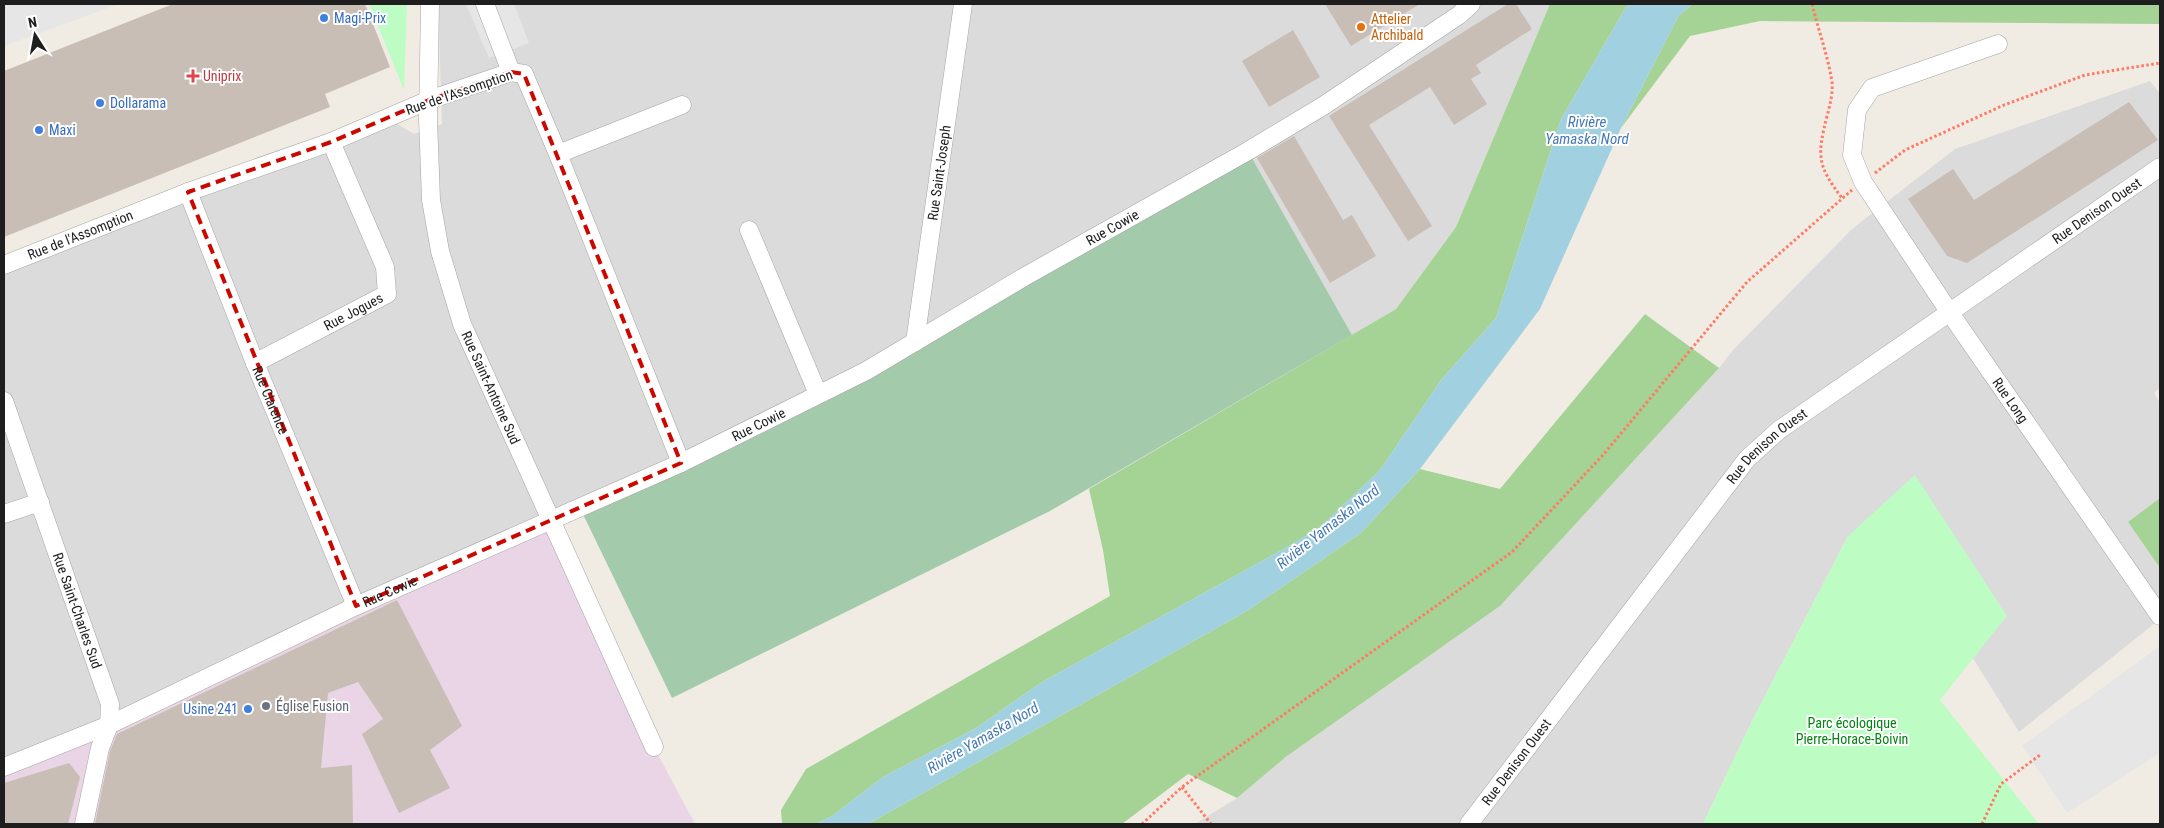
<svg xmlns="http://www.w3.org/2000/svg" width="2164" height="828" viewBox="0 0 2164 828" font-family="'Roboto Condensed',sans-serif">
	<rect width="100%" height="100%" fill="#f0ece3"/>
	<g fill="#dcdbdb">
		<polygon points="438,4 1550,4 1456,227 1396,309 1352,335 1248,151 866,371 4,766 4,262 387,118 414,134 442,124"/>
		<polygon points="2150,81 2160,94 2160,388 2154,393 2160,403 2160,498 2128,522 2160,568 2160,619 2019,732 1966,647 1848,536 1752,721 1703,824 1195,824 1237,798 1287,756 1500,606 1719,368 1734,349 1852,229 1955,149"/>
	</g>
	<polygon fill="#e9d5e5" points="549,521 654,747 695,824 4,824 4,766"/>
	<g fill="#a5d295">
		<polygon points="1550,4 1632,4 1626,7 1561,119 1496,318 1441,380 1380,470 1319,528 1282,550 1042,682 976,728 883,777 832,816 816,824 782,824 781,810 806,769 1110,596 1103,550 1089,489 1396,309 1456,227"/>
		<polygon points="1693,4 2160,4 2160,24 1760,21 1690,36 1621,128 1679,15"/>
		<polygon points="1645,314 1719,368 1500,606 1287,756 1237,798 1188,774 1122,824 868,824 1247,611 1361,533 1420,469 1500,489"/>
		<polygon points="2160,498 2160,568 2128,522"/>
	</g>
	<polygon fill="#a3caaa" points="1248,151 1352,335 1050,511 672,698 580,508 681,463"/>
	<g fill="#bdfdc4">
		<polygon points="369,4 407,4 404,90"/>
		<polygon points="1915,475 2007,616 1940,700 2039,824 1703,824 1752,721 1848,536"/>
	</g>
	<g fill="#e6e6e6">
		<polygon points="4,4 119,4 4,46"/>
		<polygon points="466,4 514,4 529,43 489,58"/>
		<polygon points="2160,646 2160,753 2067,813 2022,746"/>
	</g>
	<polygon fill="#a1d0e0" points="1632,4 1693,4 1679,15 1621,128 1540,309 1420,469 1361,533 1247,611 868,824 816,824 832,816 883,777 976,728 1042,682 1282,550 1319,528 1380,470 1441,380 1496,318 1561,119 1626,7"/>
	<g fill="#c8beb6">
		<polygon points="173,4 365,4 390,67 325,94 330,107 4,237 4,71"/>
		<polygon points="1325,4 1420,4 1351,46"/>
		<polygon points="1508,4 1516,4 1532,29 1476,65 1481,73 1471,79 1487,104 1454,125 1430,87 1369,125 1432,226 1408,241 1329,116"/>
		<polygon points="1293,30 1320,77 1269,107 1242,61"/>
		<polygon points="2129,102 2158,140 1967,263 1947,256 1908,199 1953,169 1974,200"/>
		<polygon points="1294,136 1343,220 1352,215 1376,256 1330,283 1257,158"/>
		<polygon points="397,600 462,726 430,750 450,788 399,813 362,734 383,719 358,682 328,693 321,768 352,765 353,824 95,824 110,751 117,734"/>
		<polygon points="69,763 80,777 68,824 4,824 4,783"/>
	</g>
	<g fill="none" stroke-linecap="round" stroke-linejoin="round">
		<g stroke="#a5a5a5" stroke-width="19">
			<g id="minor">
				<path id="s1" d="M430 4 428 119 431 200 440 251 462 324 654 747"/>
				<polyline points="485,4 511,72"/>
				<path id="s2" d="M1998 44 1872 88 1857 110 1852 155 1863 182 1950 313 2160 616"/>
				<polyline points="558,154 682,105"/>
				<path id="s3" d="M188 192 255 363 356 606"/>
				<polyline points="749,230 818,394"/>
				<path id="s4" d="M4 265 188 192 331 142 429 100 511 72 524 74 558 154 681 463"/>
				<path id="s5" d="M915 342 963 4"/>
				<path id="s6" d="M255 363 387 294 385 267 331 142"/>
				<path id="s7" d="M4 401 110 704 109 725 100 748 84 824"/>
				<polyline points="4,514 40,502"/>
				<path id="s8" d="M4 767 109 725 356 606 681 463 866 371 1024 277 1248 151 1323 106 1459 15 1471 4"/>
				<path id="s9" d="M1469 824 1747 459 1779 430 2160 167"/>
			</g>
		</g>
		<g stroke="#ff7a65" stroke-width="3" stroke-dasharray="2.5 2.5" stroke-linecap="butt">
			<path d="M1812 4C1818 29 1828 56 1832 82 1833 94 1830 105 1827 116 1817 156 1817 165 1842 198"/>
			<polyline points="1875,173 1905,150 2004,105 2085,75 2160,63"/>
			<polyline points="1182,787 1211,824"/>
			<polyline points="1142,824 1182,787 1512,552 1603,455 1747,282 1852,190"/>
			<polyline points="1982,824 2001,784 2040,755"/>
		</g>
		<use href="#minor" stroke="#fff" stroke-width="18"/>
	</g>
	<path fill="none" stroke="#cc0700" stroke-width="4" stroke-dasharray="10 6" stroke-linejoin="round" d="M511 72 524 74 681 463 356 606 188 192 331 142 429 100Z"/>
	<g fill="#3f7fe0" stroke="#fff" stroke-width="2">
		<circle cx="324" cy="18" r="5"/>
		<circle cx="100" cy="103" r="5"/>
		<circle cx="39" cy="130" r="5"/>
		<circle cx="248" cy="709" r="5"/>
	</g>
	<circle fill="#e8710a" stroke="#fff" stroke-width="2" cx="1361" cy="27" r="5"/>
	<path fill="#e0444e" stroke="#fff" stroke-width="2" d="M190.5 68.5h5v5h5v5h-5v5h-5v-5h-5v-5h5z"/>
	<circle fill="#6b7280" stroke="#fff" stroke-width="2" cx="266" cy="706" r="5"/>
	<g text-anchor="middle" dominant-baseline="central" stroke-width="4" stroke-linejoin="round" paint-order="stroke">
		<g font-size="14" fill="#366cbe" stroke="#fff" text-anchor="start">
			<text x="334" y="18">Magi-Prix</text>
			<text x="110" y="103">Dollarama</text>
			<text x="49" y="130">Maxi</text>
			<text x="238" y="709" text-anchor="end">Usine 241</text>
		</g>
		<g font-size="14" fill="#c56008" stroke="#fff" text-anchor="start">
			<text x="1371" y="19">Attelier<tspan x="1371" dy="16">Archibald</tspan></text>
		</g>
		<g font-size="14" fill="#be3a42" stroke="#fff" text-anchor="start">
			<text x="203" y="76">Uniprix</text>
		</g>
		<g font-size="14" fill="#1e1e1e" stroke="#fff">
			<text transform="translate(459 92) rotate(-19)">Rue de l'Assomption</text>
			<text stroke="none"><textPath href="#s5" startOffset="171">Rue Saint-Joseph</textPath></text>
			<text stroke="none"><textPath href="#s9" startOffset="888">Rue Denison Ouest</textPath></text>
			<text stroke="none"><textPath href="#s8" startOffset="1234">Rue Cowie</textPath></text>
			<text stroke="none"><textPath href="#s4" startOffset="82">Rue de l'Assomption</textPath></text>
			<text stroke="none"><textPath href="#s6" startOffset="111">Rue Jogues</textPath></text>
			<text stroke="none"><textPath href="#s1" startOffset="394">Rue Saint-Antoine Sud</textPath></text>
			<text stroke="none"><textPath href="#s3" startOffset="224">Rue Clarence</textPath></text>
			<text stroke="none"><textPath href="#s2" startOffset="498">Rue Long</textPath></text>
			<text stroke="none"><textPath href="#s8" startOffset="829">Rue Cowie</textPath></text>
			<text stroke="none"><textPath href="#s9" startOffset="482">Rue Denison Ouest</textPath></text>
			<text stroke="none"><textPath href="#s8" startOffset="424">Rue Cowie</textPath></text>
			<text stroke="none"><textPath href="#s7" startOffset="222">Rue Saint-Charles Sud</textPath></text>
			<text stroke="none"><textPath href="#s9" startOffset="78">Rue Denison Ouest</textPath></text>
		</g>
		<g font-size="14" fill="#5b616d" stroke="#fff" text-anchor="start">
			<text x="276" y="706">Église Fusion</text>
		</g>
		<g font-size="14" fill="#048313" stroke="#fff">
			<text x="1852" y="723">Parc écologique<tspan x="1852" dy="16">Pierre-Horace-Boivin</tspan></text>
		</g>
		<g font-size="15" font-style="italic" fill="#4478b4" stroke="#fff">
			<text x="1587" y="122">Rivière<tspan x="1587" dy="17">Yamaska Nord</tspan></text>
			<text transform="translate(1328 527) rotate(-38)">Rivière Yamaska Nord</text>
			<text transform="translate(983 738) rotate(-30)">Rivière Yamaska Nord</text>
		</g>
	</g>
	<rect width="2164" height="828" fill="none" stroke="#1e1e1e" stroke-width="10"/>
	<g transform="translate(35 35) rotate(349)" stroke="#ffffff" stroke-width="4" paint-order="stroke">
	<path d="M0-4L9 19L0 12L-9 19Z" fill="#1e1e1e"/>
	<text y="-8" font-size="14" font-weight="bold" text-anchor="middle" fill="#1e1e1e">N</text>
	</g>
</svg>
